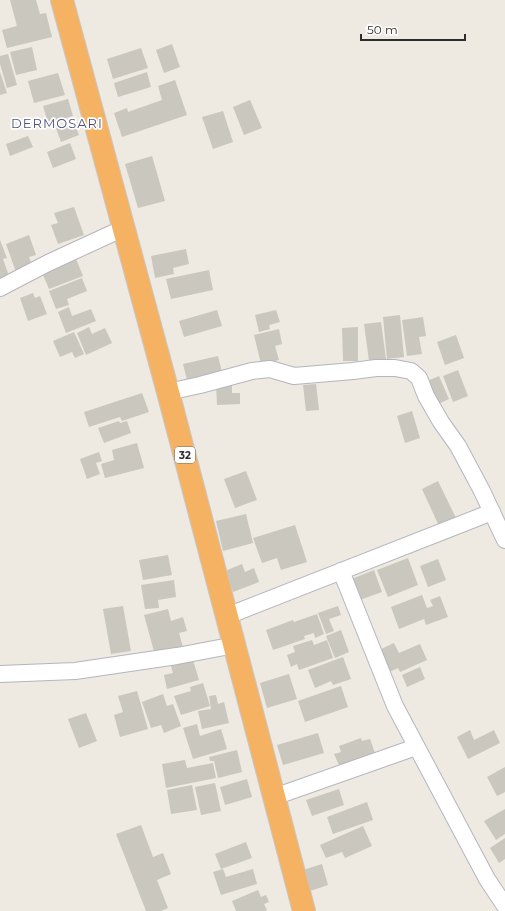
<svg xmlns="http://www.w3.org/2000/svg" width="505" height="911" viewBox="0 0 505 911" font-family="Montserrat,sans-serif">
	<rect width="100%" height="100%" fill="#eee9e1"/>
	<g fill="#cac7bf">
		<polygon points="10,0 36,0 40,14 46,13 52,37 7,48 2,30 17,26"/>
		<polygon points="172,44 180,67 164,73 156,50"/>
		<polygon points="32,47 37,70 16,75 10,52"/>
		<polygon points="141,48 148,68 113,79 107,59"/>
		<polygon points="8,54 17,85 7,88 0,64 0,56"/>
		<polygon points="0,72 7,93 0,95"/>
		<polygon points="147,72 151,87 118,97 114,83"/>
		<polygon points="58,73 65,95 34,103 28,81"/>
		<polygon points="175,80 187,115 122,137 114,113 127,108 128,112 162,100 158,86"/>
		<polygon points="68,99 73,116 48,123 43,106"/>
		<polygon points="250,100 262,128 244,135 233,107"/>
		<polygon points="223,111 233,142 213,149 202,117"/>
		<polygon points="74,121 79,135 61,142 56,128"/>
		<polygon points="28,136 33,147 10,156 6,144"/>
		<polygon points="70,143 76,159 53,168 47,152"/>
		<polygon points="152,156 165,201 138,208 125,164"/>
		<polygon points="74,207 84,235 58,244 51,225 58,223 54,213"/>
		<polygon points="29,235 36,255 29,257 32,265 16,272 6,244"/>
		<polygon points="0,240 7,258 3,259 9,276 0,280"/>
		<polygon points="186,249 189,264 173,268 174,274 155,278 151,256"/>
		<polygon points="74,254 83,276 49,289 40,268"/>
		<polygon points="209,270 213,290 171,299 166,279"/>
		<polygon points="82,278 87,291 67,299 69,305 56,309 49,291"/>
		<polygon points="33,293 35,298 40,296 47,314 28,321 20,298"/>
		<polygon points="69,307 72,316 91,309 96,321 66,333 58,312"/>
		<polygon points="217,310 222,326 184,337 179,321"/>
		<polygon points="276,310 280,322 269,325 270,329 259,332 255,315"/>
		<polygon points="400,315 404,357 387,359 383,317"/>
		<polygon points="423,317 426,336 419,337 422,354 407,356 402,320"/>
		<polygon points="381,322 386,359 369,361 364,324"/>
		<polygon points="89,327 92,334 105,328 112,343 86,355 77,333"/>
		<polygon points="358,327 358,361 343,361 342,328"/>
		<polygon points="279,329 282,344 275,346 279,360 261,364 254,335"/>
		<polygon points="74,332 84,354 75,358 72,352 60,357 53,341"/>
		<polygon points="456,335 464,358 445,365 437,342"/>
		<polygon points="218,356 223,376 188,384 183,364"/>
		<polygon points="458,370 468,396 453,402 443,376"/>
		<polygon points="439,376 449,399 438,404 427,381"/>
		<polygon points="216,384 232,384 232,393 240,393 240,404 217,405"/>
		<polygon points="316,384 319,410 306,411 303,385"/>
		<polygon points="142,393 149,412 122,421 120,417 89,427 84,412"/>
		<polygon points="412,411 420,438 405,443 397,416"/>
		<polygon points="119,421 120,423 127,421 131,433 104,443 98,428"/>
		<polygon points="137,443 144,468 105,478 101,464 114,460 112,450"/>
		<polygon points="99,452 102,461 96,463 100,474 87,479 80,459"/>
		<polygon points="246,471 257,500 235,508 224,479"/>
		<polygon points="438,481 456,518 439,526 422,489"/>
		<polygon points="246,514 253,543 223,551 216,521"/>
		<polygon points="295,525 307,562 281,570 277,558 262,563 253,538"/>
		<polygon points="168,555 172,575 143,580 139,560"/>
		<polygon points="408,558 418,585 388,597 377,570"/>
		<polygon points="438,559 446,580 428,587 420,566"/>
		<polygon points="242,564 245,572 254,568 259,582 233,592 225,571"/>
		<polygon points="374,570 382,592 357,601 349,580"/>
		<polygon points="174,580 176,597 158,600 159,608 145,609 141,585"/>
		<polygon points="422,595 427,608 433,606 430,600 440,596 448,617 426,625 424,619 399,629 391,607"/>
		<polygon points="123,606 131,651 111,654 103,609"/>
		<polygon points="338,606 341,615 329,619 334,631 326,634 318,613"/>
		<polygon points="168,609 171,621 183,617 187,631 179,633 183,647 155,655 144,615"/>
		<polygon points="317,614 324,634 315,638 314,633 304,636 305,639 273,650 266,630 293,620 294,622"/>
		<polygon points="341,630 349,652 335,658 326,636"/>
		<polygon points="312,640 314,645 327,640 333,658 299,670 297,664 291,667 287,655 295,652 293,646"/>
		<polygon points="394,643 399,653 420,644 427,660 400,672 398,668 387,673 377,651"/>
		<polygon points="343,657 351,679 333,685 331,681 315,688 308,670"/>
		<polygon points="193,660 199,680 167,689 164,675 173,673 171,666"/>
		<polygon points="420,667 425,679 407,687 402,675"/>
		<polygon points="289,674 297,699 267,708 260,683"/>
		<polygon points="203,683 210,706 181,715 174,696 191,691 190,687"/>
		<polygon points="341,686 348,707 305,722 298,701"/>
		<polygon points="137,691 148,729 120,737 114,715 123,712 118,696"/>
		<polygon points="163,694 167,706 173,704 181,726 164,733 161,725 151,728 142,702"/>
		<polygon points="216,695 218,704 224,702 229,723 202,729 198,711 211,709 209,696"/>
		<polygon points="86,713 97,741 79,748 68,719"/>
		<polygon points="197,724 200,736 221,729 227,749 193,759 183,728"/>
		<polygon points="470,730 474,740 494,730 500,743 468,759 457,737"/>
		<polygon points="318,733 324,753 283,765 277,745"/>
		<polygon points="361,738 362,741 370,739 376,756 348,766 346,763 339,765 334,754 341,752 339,746"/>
		<polygon points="237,750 242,772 218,778 214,761 210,761 209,757"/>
		<polygon points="185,760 187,768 213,763 216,778 166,788 162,764"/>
		<polygon points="505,767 505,792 497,796 487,777"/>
		<polygon points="247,779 252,797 225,805 220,787"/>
		<polygon points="215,783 221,811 201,815 195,787"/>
		<polygon points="192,785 197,810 171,814 167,790"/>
		<polygon points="339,789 344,805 312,816 306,800"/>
		<polygon points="367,802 373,820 333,834 327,817"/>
		<polygon points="505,809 505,834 496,840 484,821"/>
		<polygon points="141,825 153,857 163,853 171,874 157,880 168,908 161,911 146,911 116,834"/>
		<polygon points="363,826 372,846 345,858 342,852 326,858 320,845"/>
		<polygon points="505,838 505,859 499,863 490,848"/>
		<polygon points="246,842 252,858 221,869 215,854"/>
		<polygon points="322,864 328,885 310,891 303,870"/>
		<polygon points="223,869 226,877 253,869 257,884 221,895 213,872"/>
		<polygon points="258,890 261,897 266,895 269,902 264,904 267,910 265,911 236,911 232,901"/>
	</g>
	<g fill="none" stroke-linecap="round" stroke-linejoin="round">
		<g stroke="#b4b5bf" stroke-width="18">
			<g id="street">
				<polyline points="0,288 48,263 124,228"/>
				<polyline points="168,392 200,385 252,371 270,369 294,376 353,371 376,368 395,368 411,371 419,378 426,396 441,422 458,446 482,491 505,540"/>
				<polyline points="341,571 395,706 487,879 505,906"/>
				<polyline points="227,616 492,512"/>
				<polyline points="0,674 75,671 177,656 235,645"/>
				<polyline points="274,797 416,747"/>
			</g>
		</g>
		<g stroke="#c8c8c8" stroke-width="24">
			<polyline id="highway" points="62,0 168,392 304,911"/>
		</g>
		<use href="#street" stroke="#fff" stroke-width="16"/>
		<use href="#highway" stroke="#f6b263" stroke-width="22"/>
	</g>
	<g text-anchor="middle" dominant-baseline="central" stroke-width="3.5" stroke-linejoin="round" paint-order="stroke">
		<rect fill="#fff" stroke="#6c6c6c" stroke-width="1" x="175" y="447" width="20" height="16" rx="3"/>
		<g font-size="10" font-weight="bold" fill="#2d2d2d">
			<text x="185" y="455">32</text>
		</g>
		<g font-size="13" letter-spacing="1" fill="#4f537c" stroke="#fff">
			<text x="57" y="123">DERMOSARI</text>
		</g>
	</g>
	<path d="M361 34v6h104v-6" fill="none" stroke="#2d2d2d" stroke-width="2"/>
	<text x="367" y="34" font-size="12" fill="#2d2d2d" stroke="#ffffff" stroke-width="3" paint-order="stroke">50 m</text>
</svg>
